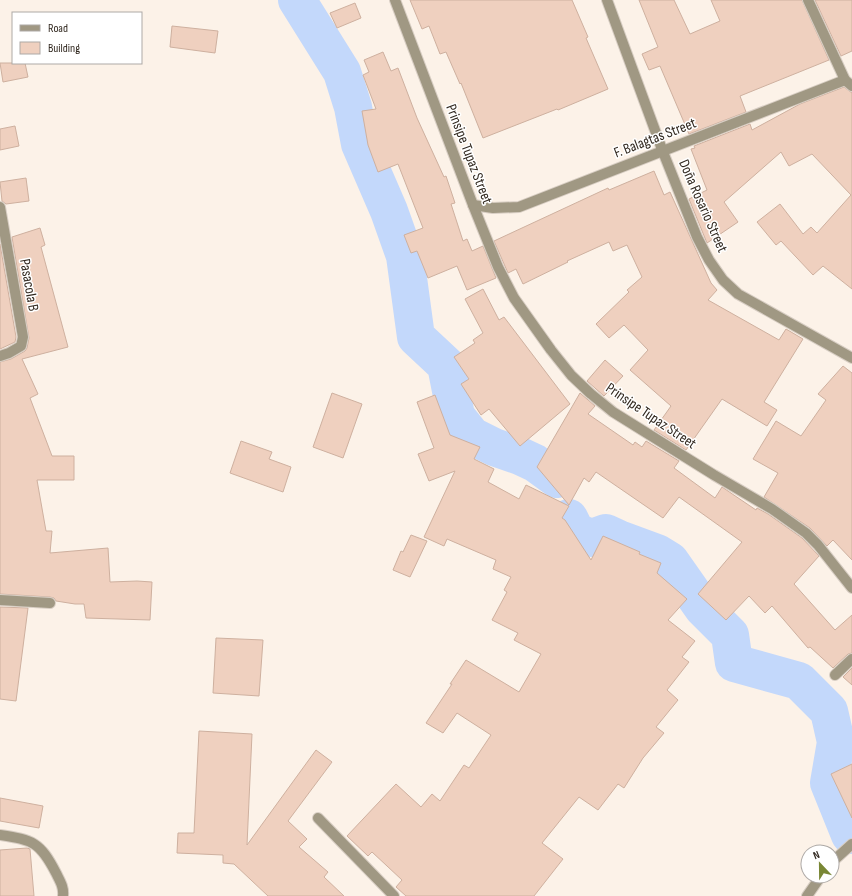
<svg xmlns="http://www.w3.org/2000/svg" width="852" height="896" viewBox="0 0 852 896" font-family="'Sofia Sans Condensed',sans-serif">
	<rect width="100%" height="100%" fill="#fcf2e8"/>
	<g fill="none" stroke-linecap="round" stroke-linejoin="round">
		<g stroke="#c3d8fb" stroke-width="38">
			<polyline points="297,0 342,72 353,107 360,144 389,211 405,256 416,337 446,365 456,416 472,436 494,447 520,456 535,463 557,479"/>
			<polyline points="569,518 576,532 592,538 606,533 619,539 657,553 670,561 703,608 730,635 734,663 799,681 829,711 836,742 829,783 850,835"/>
		</g>
	</g>
	<g fill="#efd0bf" stroke="#ceb09f">
		<polygon points="410,0 572,0 588,37 586,38 608,89 558,110 557,109 483,138 461,83 460,84 446,52 440,54 429,26 422,29"/>
		<polygon points="639,0 674,0 690,34 720,21 711,0 802,0 829,60 740,96 746,112 689,134 660,66 649,70 642,54 658,47"/>
		<polygon points="815,0 852,0 852,51 841,56"/>
		<polygon points="355,3 361,18 337,28 330,13"/>
		<polygon points="172,26 218,31 215,53 170,47"/>
		<polygon points="383,52 391,71 398,68 417,118 444,177 446,176 455,203 451,204 463,241 467,239 472,251 483,246 496,278 467,290 457,266 428,278 417,251 411,253 404,235 423,228 398,164 378,172 368,145 362,111 376,109 363,75 369,72 364,60"/>
		<polygon points="0,63 25,63 28,77 3,82"/>
		<polygon points="844,87 852,93 852,289 823,266 813,275 781,241 776,245 757,222 780,204 803,234 811,227 817,233 851,195 812,154 789,166 781,152 724,202 738,222 707,243 689,199 707,190 691,149 695,148 694,146 750,124 752,130 800,104"/>
		<polygon points="15,126 19,146 0,150 0,129"/>
		<polygon points="654,171 664,195 670,192 711,283 717,290 708,300 779,340 786,329 803,339 764,402 777,410 767,426 722,399 686,450 654,430 671,406 630,370 648,350 624,325 609,338 596,324 629,292 627,290 642,277 627,245 613,251 609,242 567,261 568,262 523,284 516,269 508,273 494,241 608,188 609,190"/>
		<polygon points="26,178 29,201 6,204 2,201 0,182"/>
		<polygon points="40,228 45,245 41,247 68,347 22,359 38,394 30,398 52,456 74,456 74,480 37,480 46,531 52,531 50,553 108,548 110,582 137,581 152,582 150,620 86,618 84,604 75,604 56,601 54,598 50,597 0,594 0,362 11,359 25,351 27,348 29,338 12,237"/>
		<polygon points="0,244 16,337 15,342 0,349"/>
		<polygon points="483,289 499,320 504,317 570,404 520,446 489,409 481,415 461,384 469,379 454,357 475,343 473,340 483,333 465,299"/>
		<polygon points="605,360 623,376 604,396 587,381"/>
		<polygon points="843,366 852,373 852,560 833,540 827,546 810,528 764,497 778,473 753,459 776,421 801,436 826,400 818,394"/>
		<polygon points="332,393 362,404 343,458 313,447"/>
		<polygon points="580,393 595,406 588,414 633,445 635,442 642,447 646,441 679,461 674,468 715,498 722,487 756,510 757,508 768,514 802,538 819,556 794,584 835,630 852,615 852,653 848,654 833,668 810,647 808,648 772,606 765,613 749,596 726,620 698,594 742,542 679,497 663,518 596,472 589,482 584,478 569,505 537,467"/>
		<polygon points="435,395 450,435 480,447 474,459 494,469 488,482 519,499 526,485 569,506 562,518 565,520 591,560 603,536 640,552 639,554 661,563 657,573 687,599 668,620 695,641 682,657 689,662 667,690 678,700 656,727 664,733 643,758 624,788 618,784 598,810 579,797 542,843 563,859 534,896 406,896 396,887 402,880 372,852 368,856 347,836 396,784 421,807 432,794 440,801 464,765 469,768 491,735 457,713 443,733 426,723 452,684 450,684 466,660 519,692 541,654 514,640 518,633 492,620 507,592 504,590 511,577 493,569 496,560 447,539 444,546 424,537 455,471 429,481 418,454 434,448 417,402"/>
		<polygon points="241,441 272,452 269,459 291,467 283,492 230,473"/>
		<polygon points="411,535 427,541 410,577 393,570 401,551 403,552"/>
		<polygon points="0,607 28,608 16,701 0,699"/>
		<polygon points="216,638 263,640 259,696 213,693"/>
		<polygon points="852,668 852,685 843,677"/>
		<polygon points="199,731 252,734 247,845 316,750 332,762 288,821 307,839 299,847 328,872 324,877 344,896 268,896 234,864 223,863 223,855 177,853 178,833 194,833"/>
		<polygon points="852,764 852,818 831,774"/>
		<polygon points="0,798 43,806 39,828 0,821"/>
		<polygon points="27,848 30,849 34,896 0,896 0,850"/>
	</g>
	<g fill="none" stroke-linecap="round" stroke-linejoin="round">
		<g stroke="#d8cec4" stroke-width="12">
			<g id="minor">
				<polyline points="395,0 473,205 498,267 514,298 551,350 571,375 591,394 613,412 714,475 772,509 806,533 818,545 852,588"/>
				<polyline points="607,0 663,152 697,237 709,260 723,280 738,294 852,358"/>
				<polyline points="808,0 845,80 852,86"/>
				<polyline points="473,205 493,208 519,207 845,80"/>
				<polyline points="0,207 23,337 21,346 9,353 0,356"/>
				<polyline points="0,600 50,603"/>
				<polyline points="835,675 852,659"/>
				<polyline points="318,818 394,896"/>
				<path d="M0 835C33 840 40 842 56 873 60 881 64 887 63 896"/>
				<polyline points="832,862 852,844"/>
				<polyline points="807,896 821,876"/>
			</g>
		</g>
		<use href="#minor" stroke="#a09883" stroke-width="10"/>
	</g>
	<g text-anchor="middle" dominant-baseline="central" stroke-width="3" stroke-linejoin="round" paint-order="stroke">
		<g font-size="15" fill="#322920" stroke="#fff">
			<text transform="translate(655 138) rotate(-21)">F. Balagtas Street</text>
			<text transform="translate(469 154) rotate(69)">Prinsipe Tupaz Street</text>
			<text transform="translate(703 206) rotate(66)">Doña Rosario Street</text>
			<text transform="translate(29 285) rotate(80)">Pasacola B</text>
			<text transform="translate(651 416) rotate(34)">Prinsipe Tupaz Street</text>
		</g>
	</g>
	<rect x="12" y="12" width="130" height="52" fill="#ffffff" stroke="#ada9a6"/>
	<rect x="20" y="25" width="20" height="6" fill="#a09883" stroke="#ada9a6"/>
	<text x="48" y="32" font-size="12" fill="#322920">Road</text>
	<rect x="20" y="42" width="20" height="12" fill="#efd0bf" stroke="#ada9a6"/>
	<text x="48" y="52" font-size="12" fill="#322920">Building</text>
	<g transform="translate(820 864) rotate(338)"><circle r="19" fill="#ffffff" stroke="#ada9a6"/>
	<path d="M0-3L7 15L0 10L-7 15Z" fill="#798735"/>
	<text y="-6" font-size="11" font-weight="bold" text-anchor="middle" fill="#322920">N</text>
	</g>
</svg>
